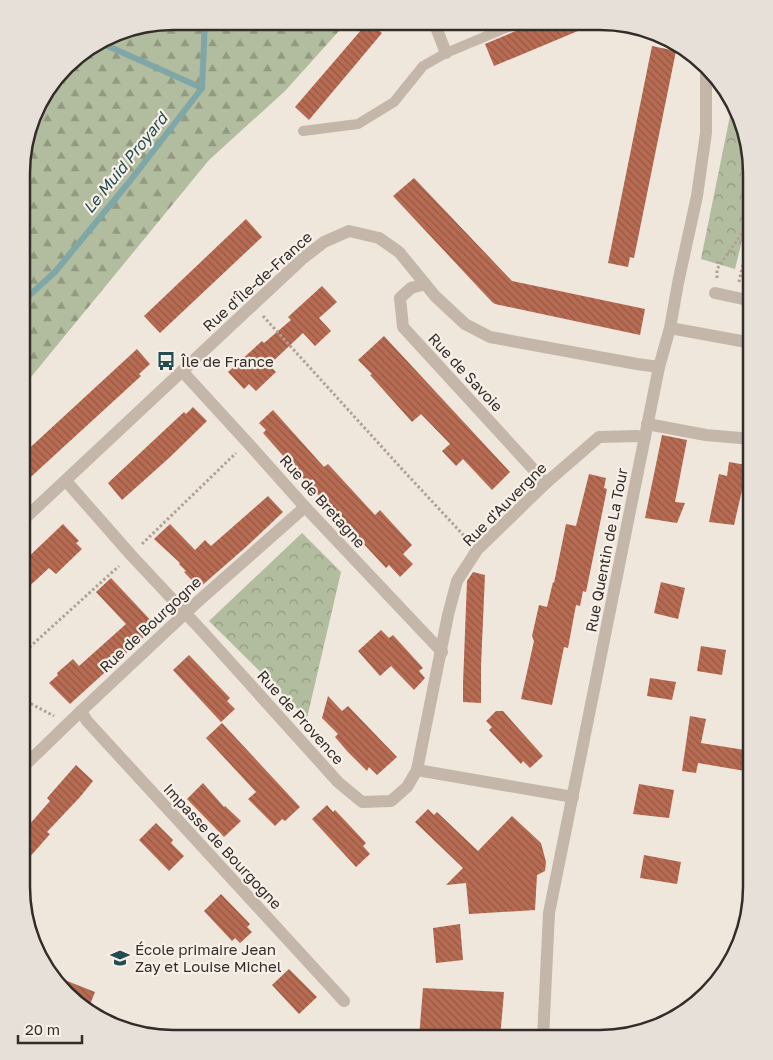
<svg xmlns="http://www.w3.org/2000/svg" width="773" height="1060" viewBox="0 0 773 1060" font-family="'Golos Text',sans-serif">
	<defs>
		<pattern id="forest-firs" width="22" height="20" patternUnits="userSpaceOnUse" patternTransform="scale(1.25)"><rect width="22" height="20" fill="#b2bc9e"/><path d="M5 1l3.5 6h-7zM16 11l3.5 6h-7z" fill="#929981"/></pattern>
		<pattern id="park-crowns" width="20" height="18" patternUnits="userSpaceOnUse" patternTransform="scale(1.25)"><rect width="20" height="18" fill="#b2bc9e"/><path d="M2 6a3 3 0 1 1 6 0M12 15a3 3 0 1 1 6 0" fill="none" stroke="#929981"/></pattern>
		<pattern id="building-back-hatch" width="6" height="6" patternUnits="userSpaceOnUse" patternTransform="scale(1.25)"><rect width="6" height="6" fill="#b76b52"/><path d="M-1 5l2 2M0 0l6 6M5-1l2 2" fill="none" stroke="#965844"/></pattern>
	</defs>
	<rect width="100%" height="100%" fill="#efe6dc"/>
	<polygon fill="url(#forest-firs)" points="173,21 347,22 285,91 209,160 22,388 23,153 41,97 73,59 124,29"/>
	<g fill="url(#park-crowns)">
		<polygon points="733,101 736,105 752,172 752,212 749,212 735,269 701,259"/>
		<polygon points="302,533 341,572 307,718 209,621"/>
	</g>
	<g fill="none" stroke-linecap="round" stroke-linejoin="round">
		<g stroke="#7fa7a8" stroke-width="6">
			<polyline points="101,43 202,88"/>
			<polyline points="22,302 55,272 130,181 202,88 205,21"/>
		</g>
	</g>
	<g fill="url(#building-back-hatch)">
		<polygon points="368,22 382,33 309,120 295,107"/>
		<polygon points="527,22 597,23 494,66 485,44 523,28 526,26"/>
		<polygon points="652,46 676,51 634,258 630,257 628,267 608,263"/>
		<polygon points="414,178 512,281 645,309 640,335 495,304 492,302 393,196"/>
		<polygon points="246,219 262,237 160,333 144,316"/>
		<polygon points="322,286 337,302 319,318 331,331 315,346 303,333 269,365 276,372 256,391 249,384 244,389 228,372 262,341 264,343 291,320 288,317"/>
		<polygon points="384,336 510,472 492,490 463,459 456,466 442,451 450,444 421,414 412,422 370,375 372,374 358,360"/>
		<polygon points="137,349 150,364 139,374 141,376 22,485 22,455"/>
		<polygon points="193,407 207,421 169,458 122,500 108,483 184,412 186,414"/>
		<polygon points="273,410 324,467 328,464 375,515 380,510 412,545 403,554 413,564 400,577 389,565 386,568 309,485 263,433 266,430 259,423"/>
		<polygon points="662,435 687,440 675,502 685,503 677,523 645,518"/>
		<polygon points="729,462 752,466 752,487 743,486 734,525 709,522 719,474 727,476"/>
		<polygon points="589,474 606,478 604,488 607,489 586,592 583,591 580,606 576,605 568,648 564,647 552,705 521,699 534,641 532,636 539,605 547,607 553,582 554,583 566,524 576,526"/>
		<polygon points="268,496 283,512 246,547 199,588 184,572 186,571 179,564 180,563 154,539 170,524 195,550 205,540 211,546"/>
		<polygon points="63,524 79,541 76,543 82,549 56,574 49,568 22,593 22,563"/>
		<polygon points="473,572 485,575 481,666 481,703 463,702 463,684 467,581"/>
		<polygon points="111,578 156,626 70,704 49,683 58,675 57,673 73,659 79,666 126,624 96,592"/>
		<polygon points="661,582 685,588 678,619 654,613"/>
		<polygon points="381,630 389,638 393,635 423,668 419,671 425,678 414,690 391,666 380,676 358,651"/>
		<polygon points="701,646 726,650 722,675 697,671"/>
		<polygon points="189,655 230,698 227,701 235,709 221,722 173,670"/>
		<polygon points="650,678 676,682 672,700 647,696"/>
		<polygon points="328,696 342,711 348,706 397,757 377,775 369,767 367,771 347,751 335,737 338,734 322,718"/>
		<polygon points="496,711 503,711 543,756 530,768 523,761 521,764 489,730 492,727 486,721"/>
		<polygon points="690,716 706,719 701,743 751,751 751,772 698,763 696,773 682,771"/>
		<polygon points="222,723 300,807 285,821 282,819 275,826 248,799 256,792 206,738"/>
		<polygon points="76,765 93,781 80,797 47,832 50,834 21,867 21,834 50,801 47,798"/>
		<polygon points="203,783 224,807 225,806 241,821 224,837 187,799"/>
		<polygon points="639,784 674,790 669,818 633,814"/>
		<polygon points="327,805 333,812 335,810 366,843 363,846 370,854 356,867 312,819"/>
		<polygon points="428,809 434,815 437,812 478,851 512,816 541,843 546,862 545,871 537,875 535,910 469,914 466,883 446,885 463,868 415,822"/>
		<polygon points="156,823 173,840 171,843 184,856 169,871 139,840"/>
		<polygon points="644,855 681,862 677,884 640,878"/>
		<polygon points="221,894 250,924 247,927 252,932 240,943 235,938 232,941 204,911"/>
		<polygon points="460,924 463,960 436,963 433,928"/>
		<polygon points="289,969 317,997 299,1014 272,985"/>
		<polygon points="57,977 95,992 87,1012 78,1002"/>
		<polygon points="423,988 504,992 500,1038 441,1036 441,1038 419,1038"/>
	</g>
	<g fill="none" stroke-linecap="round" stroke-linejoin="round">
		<g stroke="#b1a194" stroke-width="3" stroke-dasharray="2.5 2.5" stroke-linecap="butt">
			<polyline points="717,278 717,269 752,219"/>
			<polyline points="739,282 752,224"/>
			<polyline points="263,316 401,468 467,539"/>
			<polyline points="142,544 236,453"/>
			<polyline points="22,654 119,566"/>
			<polyline points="22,699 54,716"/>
		</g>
		<polyline stroke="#c5b6aa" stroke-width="10" points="303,131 358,124 394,102 423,66 446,53 520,22"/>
		<g stroke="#c5b6aa" stroke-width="12">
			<polyline points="434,22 446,53"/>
			<polyline points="425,284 411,288 400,298 403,327 546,483"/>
			<polyline points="715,293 752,301"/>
			<polyline points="670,328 752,343"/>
			<polyline points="182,371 247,442 305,507 442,652"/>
			<polyline points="647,424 706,435 752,439"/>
			<polyline points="66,481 131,555 203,632 338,782 362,802 391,801 407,787 417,770 448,615 457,581 477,550 546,483 599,437 636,436 645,437"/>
			<polyline points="22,521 302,259 324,242 349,231 379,238 399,252 435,296 465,324 490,337 637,364 659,367"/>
			<polyline points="81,711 87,721 344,1001"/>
			<polyline points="21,769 81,711 194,605 305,507"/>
			<polyline points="417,770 573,797"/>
			<polyline points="543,1039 549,913 659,367 670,328 678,283 697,196 706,133 706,70"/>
		</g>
	</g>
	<defs>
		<g id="bus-bare" transform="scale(1.5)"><path d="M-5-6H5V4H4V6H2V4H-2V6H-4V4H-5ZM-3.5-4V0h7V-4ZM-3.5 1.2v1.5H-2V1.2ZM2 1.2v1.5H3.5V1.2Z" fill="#234d50" stroke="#f7f0e8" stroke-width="2.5" paint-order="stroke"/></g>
		<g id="school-bare" transform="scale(1.5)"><path d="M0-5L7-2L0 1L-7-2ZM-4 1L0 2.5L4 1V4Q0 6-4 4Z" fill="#234d50" stroke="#f7f0e8" stroke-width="2.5" paint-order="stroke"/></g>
	</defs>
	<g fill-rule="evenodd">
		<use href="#bus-bare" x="166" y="361"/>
		<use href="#school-bare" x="120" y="958"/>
	</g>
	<g text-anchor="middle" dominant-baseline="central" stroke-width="4.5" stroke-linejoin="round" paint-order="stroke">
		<g font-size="15" fill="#342c29" stroke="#f7f0e8">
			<text transform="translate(257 281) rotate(-42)">Rue d'Île-de-France</text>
			<text transform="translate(466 372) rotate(47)">Rue de Savoie</text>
			<text transform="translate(323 501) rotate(48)">Rue de Bretagne</text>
			<text transform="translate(504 504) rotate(-45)">Rue d'Auvergne</text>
			<text transform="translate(606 550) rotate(-79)">Rue Quentin de La Tour</text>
			<text transform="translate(150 624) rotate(-43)">Rue de Bourgogne</text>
			<text transform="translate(301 717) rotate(48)">Rue de Provence</text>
			<text transform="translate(223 846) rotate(47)">Impasse de Bourgogne</text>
		</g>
		<g font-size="15" fill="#342c29" stroke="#f7f0e8" text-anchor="start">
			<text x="181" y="361">Île de France</text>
			<text x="135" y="949">École primaire Jean<tspan x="135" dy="17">Zay et Louise Michel</tspan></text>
		</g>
		<g font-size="16" font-style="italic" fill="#234d50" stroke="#f7f0e8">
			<text transform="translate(125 163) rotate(-51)">Le Muid Proyard</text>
		</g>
	</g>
	<path d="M0 0H773V1060H0ZM173 30H600A143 143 0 0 1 743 173V887A143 143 0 0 1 600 1030H173A143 143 0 0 1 30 887V173A143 143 0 0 1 173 30Z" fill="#e7e0d9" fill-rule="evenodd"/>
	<path fill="none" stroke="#342c29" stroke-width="2.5" d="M173 30H600A143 143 0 0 1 743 173V887A143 143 0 0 1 600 1030H173A143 143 0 0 1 30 887V173A143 143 0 0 1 173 30Z"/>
	<path d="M18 1035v8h64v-8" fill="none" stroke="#342c29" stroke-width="2.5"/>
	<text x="25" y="1035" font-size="15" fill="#342c29" stroke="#f7f0e8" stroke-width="4" paint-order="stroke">20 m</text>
</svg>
